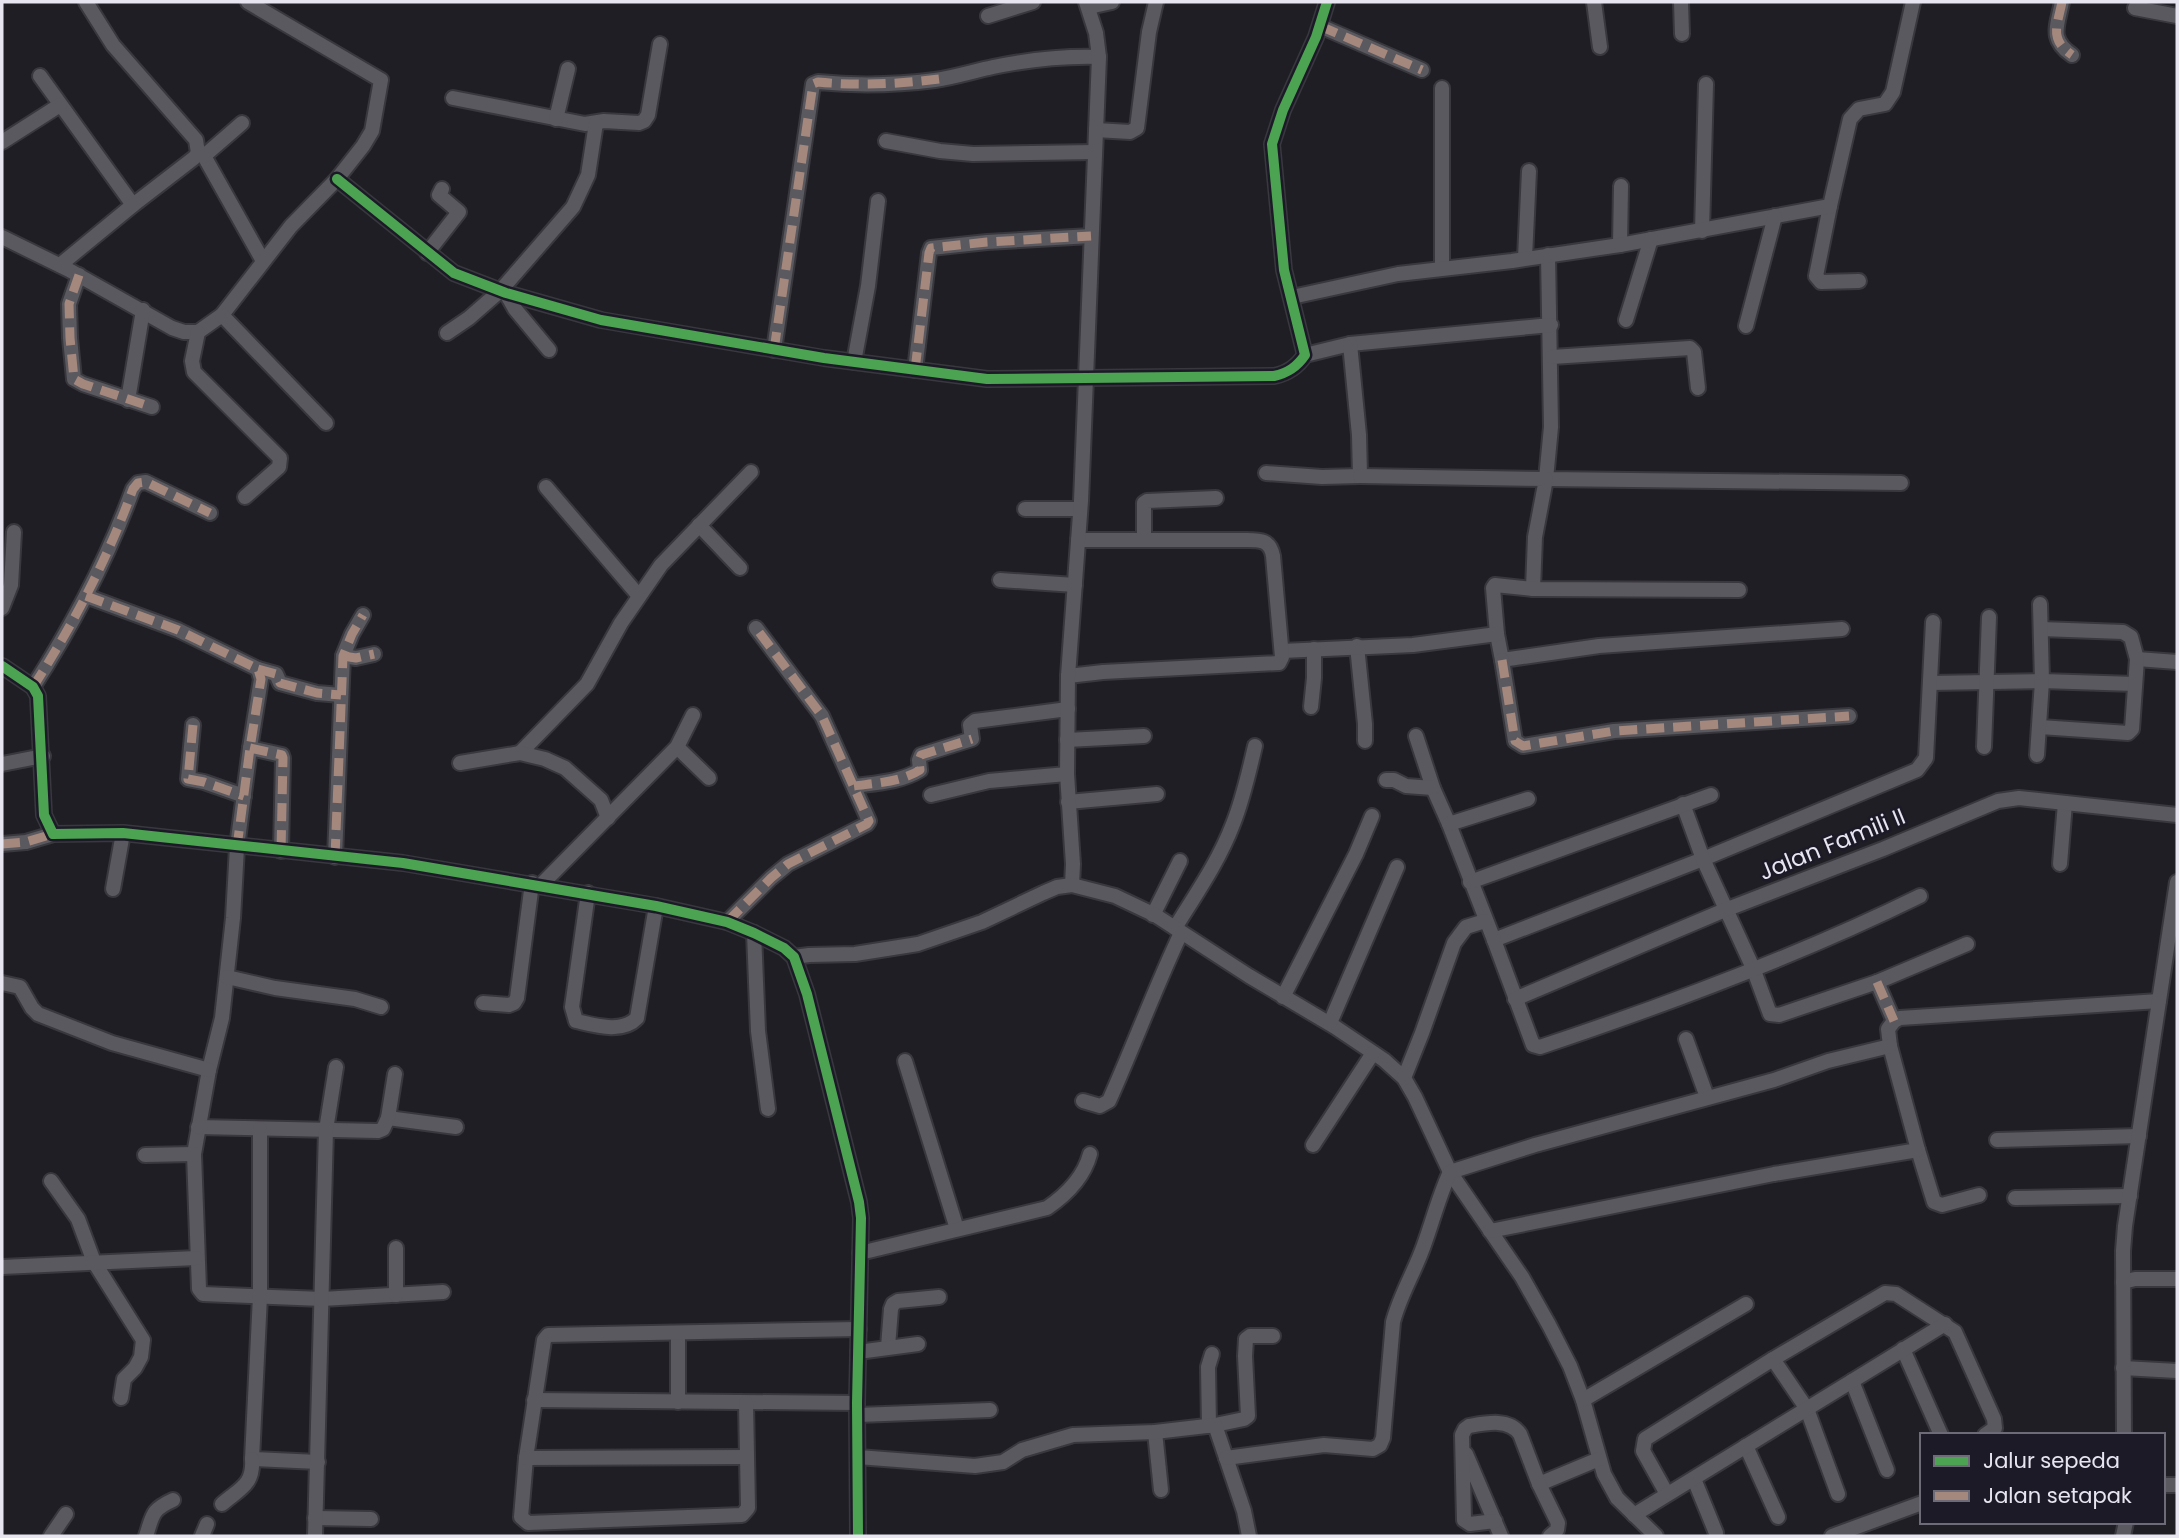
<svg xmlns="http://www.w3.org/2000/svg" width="2179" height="1538" viewBox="0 0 2179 1538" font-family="Poppins,sans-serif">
	<rect width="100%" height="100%" fill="#1f1e24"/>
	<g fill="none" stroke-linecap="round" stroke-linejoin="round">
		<g stroke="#39383e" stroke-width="18">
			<g id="minor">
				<polyline points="1594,2 1600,47"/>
				<polyline points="1681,2 1682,34"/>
				<path d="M2062 2C2057 27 2049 39 2072 55"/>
				<polyline points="1089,7 1112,2"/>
				<polyline points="2135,8 2177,16"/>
				<polyline points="988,16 1033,2"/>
				<polyline points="1320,26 1422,70"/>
				<polyline points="40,76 133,205"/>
				<polyline points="1442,88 1442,268"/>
				<polyline points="453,98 585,124 604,121 639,123 644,121 648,115 660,44"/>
				<polyline points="556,119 568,69"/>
				<polyline points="1096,130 1130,132 1137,128 1149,32 1156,2"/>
				<polyline points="886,141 940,151 973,154 1095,152"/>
				<polyline points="2,142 60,105"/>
				<polyline points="198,153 204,156 263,261"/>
				<polyline points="204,156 242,123"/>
				<path d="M337 179 454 273 506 293 601 320 824 358 987 379 1274 376C1288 373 1297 367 1305 355L1284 270 1272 144 1283 110 1316 37 1327 2"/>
				<polyline points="1830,206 1816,276 1821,282 1859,281"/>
				<polyline points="1702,231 1706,84"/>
				<polyline points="2,237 69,270 172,328 184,332 198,332 222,315 291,226 337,179 363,146 372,131 381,80 248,2"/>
				<polyline points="1620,245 1621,186"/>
				<polyline points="427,253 459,212 439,195 442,189"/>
				<polyline points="1548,255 1551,427 1546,479 1901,483"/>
				<polyline points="1525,258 1529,171"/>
				<polyline points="60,265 133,205 194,158 198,153 196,140 113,45 86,2"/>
				<polyline points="79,275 69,304 70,338 74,379 83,384 152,407"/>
				<polyline points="506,293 515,309 549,350"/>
				<polyline points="1292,297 1398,274 1512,261 1620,245 1830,206 1850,119 1859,109 1885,104 1893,92 1913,2"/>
				<polyline points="222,315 326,423"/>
				<polyline points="1626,320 1651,239"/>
				<polyline points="1746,326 1775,216"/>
				<polyline points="198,332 192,361 194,372 280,458 279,467 245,497"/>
				<polyline points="447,333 469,318 501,290 573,207 588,175 596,123"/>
				<path d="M774 350 813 84 818 82C858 86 896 85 935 80 955 77 974 71 993 67 1027 60 1065 56 1099 57"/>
				<polyline points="1305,355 1350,344 1551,325"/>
				<polyline points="1552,357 1690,348 1694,352 1698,388"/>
				<polyline points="854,362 868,286 878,201"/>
				<polyline points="915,370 929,253 931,248 987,242 1091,236"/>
				<polyline points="128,400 143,310"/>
				<polyline points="1266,473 1322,477 1360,476 1359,435 1350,344"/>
				<polyline points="1360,476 1546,479 1535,537 1533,589"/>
				<polyline points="546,487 639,596"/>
				<polyline points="1025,509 1080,509"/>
				<polyline points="699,525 740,568"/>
				<polyline points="1144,540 1144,503 1147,501 1216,498"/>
				<polyline points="1000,580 1075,585"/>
				<polyline points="1739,590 1533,589 1495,585 1493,588 1497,634 1502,660 1599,646 1842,629"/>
				<polyline points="86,596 178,630 258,669 261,679 250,748 237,847 233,918 222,1018 209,1070 194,1154 199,1289 203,1294 322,1299 443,1292"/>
				<polyline points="2,608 11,585 14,532"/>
				<polyline points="1357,646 1365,724 1365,741"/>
				<polyline points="1282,651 1413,645 1497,634"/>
				<polyline points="343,656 356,658 374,654"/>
				<polyline points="2137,659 2177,662"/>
				<polyline points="1502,660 1515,741 1523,746 1614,731 1849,716"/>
				<polyline points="2,666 33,687 38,696 44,815 53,834 123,833 403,863 656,906 727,922 754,933 784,948 794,957 807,994 859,1202 861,1218 857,1403 858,1536"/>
				<polyline points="258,669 276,674 280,683 317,693 341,695"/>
				<path d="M1068 676 1103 672 1279 663 1282 657 1273 556C1270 539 1259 540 1244 540H1078"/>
				<polyline points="1930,683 2042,681 2135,684"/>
				<path d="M33 687C74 623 107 560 133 489L138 483 146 482 210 513"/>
				<polyline points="1311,707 1314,678 1314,649"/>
				<polyline points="193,725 188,779 204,782 244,796"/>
				<polyline points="2040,727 2128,733 2132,729 2137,659 2131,637 2123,632 2041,629"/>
				<polyline points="1416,736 1433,788 1449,824 1494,940 1703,859 1917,770 1926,758 1933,622"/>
				<polyline points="1067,740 1144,736"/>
				<polyline points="677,747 709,778"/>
				<polyline points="1984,747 1989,617"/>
				<polyline points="250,748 282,755 283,758 281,851"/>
				<polyline points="520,753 587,684 621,623 661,565 751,472"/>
				<polyline points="2037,755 2042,681 2040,604"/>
				<polyline points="460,763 520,753 545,759 565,768 601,800 608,818"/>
				<polyline points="2,764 43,756"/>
				<polyline points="1386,780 1394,780 1406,786 1433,788"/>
				<path d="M854 786C876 783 901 782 920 770L919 760 921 755 972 739 970 725 975 721 1068 709"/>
				<polyline points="931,795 989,781 1067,774"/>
				<polyline points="1068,802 1157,794"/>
				<polyline points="1683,804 1703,859 1753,968 1770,1014 1779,1015 1877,982 1967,944"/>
				<polyline points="1449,824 1528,799"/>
				<polyline points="2,844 26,842 53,834"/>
				<polyline points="335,857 343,656 352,634 363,615"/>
				<polyline points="2060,864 2065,803"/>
				<polyline points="1470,882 1711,795"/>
				<polyline points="541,885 677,747 693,715"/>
				<polyline points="1072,885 1073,864 1067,774 1068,676 1081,501 1099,57 1096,33 1086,2"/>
				<polyline points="113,889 123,833"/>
				<path d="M588 893 572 1007 576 1021C594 1025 622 1034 637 1018L656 906"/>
				<polyline points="1153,915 1180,861"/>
				<polyline points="727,922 771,878 788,864 867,824 869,821 822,716 756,628"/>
				<path d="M1175 928C1196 894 1219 861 1233 824 1243 799 1249 772 1255 746"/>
				<polyline points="754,933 758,1031 768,1109"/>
				<path d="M1494 940 1533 1045 1540 1047C1669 1004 1798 956 1920 896"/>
				<polyline points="794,957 809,955 855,954 918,944 982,922 1043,893 1057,887 1072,885 1115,896 1155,915 1249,976 1335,1027 1384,1060 1404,1078 1415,1097 1450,1172 1522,1277 1549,1325 1570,1366 1583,1400 1604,1474 1617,1498 1656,1536"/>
				<polyline points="227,977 275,988 355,999 381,1007"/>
				<polyline points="1877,982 1894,1021"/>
				<polyline points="2,983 20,987 32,1008 38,1014 112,1043 209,1070"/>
				<polyline points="1283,997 1356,854 1372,816"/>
				<polyline points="1515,999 1725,910 1883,849 1998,801 2019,798 2177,815"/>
				<polyline points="483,1003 509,1005 514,1003 517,998 532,883"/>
				<polyline points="1330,1023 1397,867"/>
				<polyline points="1686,1039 1707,1097"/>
				<polyline points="905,1061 957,1229"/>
				<polyline points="1404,1078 1422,1033 1454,943 1466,927 1485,921"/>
				<path d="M1083 1101 1100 1106 1109 1101C1134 1045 1155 988 1181 933"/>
				<polyline points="388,1118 456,1127"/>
				<polyline points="198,1127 378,1131 383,1129 388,1118 395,1074"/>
				<polyline points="260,1129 260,1296 252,1459 318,1462"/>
				<polyline points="1997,1140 2139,1136"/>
				<polyline points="1313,1145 1373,1053"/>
				<polyline points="1918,1150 1934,1202 1942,1205 1979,1195"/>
				<polyline points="145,1155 194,1154"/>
				<polyline points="51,1181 78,1219 94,1262 143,1340 141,1357 135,1368 124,1379 121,1398"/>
				<polyline points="2015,1198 2130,1196"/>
				<polyline points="1490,1231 1774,1174 1918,1150 1890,1046 1888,1029 1894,1021 1900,1018 2159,1001"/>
				<polyline points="396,1248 396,1295"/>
				<path d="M860 1253 1047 1208C1066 1195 1084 1177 1090 1154"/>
				<polyline points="2,1267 196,1258"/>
				<polyline points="2123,1282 2135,1279 2177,1279"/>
				<polyline points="888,1347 891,1309 893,1304 898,1301 939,1297"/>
				<polyline points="1903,1349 1941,1435"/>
				<polyline points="858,1352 918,1344"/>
				<polyline points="1773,1359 1807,1409 1838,1494"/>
				<polyline points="2123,1368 2177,1371"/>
				<polyline points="1852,1381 1887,1470"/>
				<polyline points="534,1400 857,1403"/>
				<polyline points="1583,1400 1746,1304"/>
				<polyline points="678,1402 678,1333"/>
				<polyline points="746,1403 748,1508 742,1515 528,1523 521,1517 526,1458 544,1340 548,1335 859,1329"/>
				<polyline points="858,1415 990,1410"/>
				<polyline points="1215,1425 1244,1419 1248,1416 1245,1356 1246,1339 1250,1336 1273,1336"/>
				<polyline points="1209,1426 1208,1367 1212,1354"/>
				<polyline points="1155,1432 1161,1490"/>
				<polyline points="2124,1435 2123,1251 2125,1226 2177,882"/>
				<polyline points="1746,1446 1778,1517"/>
				<polyline points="1466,1454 1501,1536"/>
				<polyline points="858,1457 975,1466 1003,1462 1022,1450 1073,1435 1155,1432 1215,1425 1244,1511 1249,1536"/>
				<polyline points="526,1458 747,1457"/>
				<path d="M1226 1458 1324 1445 1373 1449 1380 1445 1383 1438 1393 1322C1400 1295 1415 1271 1424 1245 1433 1220 1439 1196 1450 1172L1535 1145 1774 1080 1828 1061 1890 1046"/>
				<polyline points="1694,1479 1716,1533"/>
				<polyline points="1539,1484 1599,1459"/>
				<polyline points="2163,1485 2177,1485"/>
				<polyline points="1667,1494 1643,1451 1645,1439 1773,1359 1885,1293 1896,1294 1955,1332 1994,1419 1995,1428 1985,1435"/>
				<path d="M222 1504C239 1489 254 1485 252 1459"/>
				<polyline points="1634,1515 1945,1324"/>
				<polyline points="315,1518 371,1519"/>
				<path d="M1495 1521 1470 1524 1464 1520 1462 1435 1465 1429 1469 1426C1486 1423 1509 1418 1520 1434L1539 1484 1558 1523 1557 1530 1550 1536"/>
				<polyline points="51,1536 66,1514"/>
				<path d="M146 1536C153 1515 151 1510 173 1500"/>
				<polyline points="202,1536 207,1524"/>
				<polyline points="315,1536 326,1130 336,1067"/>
				<polyline points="1832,1536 1922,1503"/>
				<polyline points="2123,1536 2126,1522"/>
			</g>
		</g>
		<use href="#minor" stroke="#5a595f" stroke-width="14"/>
		<g stroke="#a5887d" stroke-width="9" stroke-dasharray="18 9" stroke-linecap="butt">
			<path d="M2062 2C2057 27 2049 39 2072 55"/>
			<polyline points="1320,26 1422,70"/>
			<polyline points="79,275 69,304 70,338 74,379 83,384 152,407"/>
			<path d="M774 350 813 84 818 82C859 86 898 84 939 79"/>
			<polyline points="915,370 929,253 931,248 987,242 1091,236"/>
			<polyline points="86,596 178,630 258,669 261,679 250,748 237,847"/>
			<polyline points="343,656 356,658 374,654"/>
			<polyline points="1502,660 1515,741 1523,746 1614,731 1849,716"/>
			<polyline points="258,669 276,674 280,683 317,693 341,695"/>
			<path d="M33 687C74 623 107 560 133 489L138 483 146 482 210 513"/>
			<polyline points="193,725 188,779 204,782 244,796"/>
			<polyline points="250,748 282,755 283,758 281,851"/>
			<path d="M854 786C876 783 901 782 920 770L919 760 921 755 972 739"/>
			<polyline points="2,844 26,842 53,834"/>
			<polyline points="335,857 343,656 352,634 363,615"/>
			<polyline points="727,922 771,878 788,864 867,824 869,821 822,716 756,628"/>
			<polyline points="1877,982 1894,1021"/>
		</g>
		<g stroke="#1d1a28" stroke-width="15">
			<g id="cycleway">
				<path d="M337 179 454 273 506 293 601 320 824 358 987 379 1274 376C1288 373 1297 367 1305 355L1284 270 1272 144 1283 110 1316 37 1327 2"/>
				<polyline points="2,666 33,687 38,696 44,815 53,834 123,833 403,863 656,906 727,922 754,933 784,948 794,957 807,994 859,1202 861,1218 857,1403 858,1536"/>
			</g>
		</g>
		<use href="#cycleway" stroke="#4ca352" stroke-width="10"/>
	</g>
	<g text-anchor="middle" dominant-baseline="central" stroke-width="5" stroke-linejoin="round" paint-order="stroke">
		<g font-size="23" fill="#e7e5f0" stroke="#1d1a28">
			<text transform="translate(1832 844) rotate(-22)">Jalan Famili II</text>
		</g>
	</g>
	<rect width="2179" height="1538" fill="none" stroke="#e7e5f0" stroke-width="7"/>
	<rect x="1920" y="1433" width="245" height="91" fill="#1d1a28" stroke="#6e6b78" stroke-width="2"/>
	<rect x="1934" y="1456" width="35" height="10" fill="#4ca352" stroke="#6e6b78" stroke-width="2"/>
	<text x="1983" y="1468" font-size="21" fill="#e7e5f0">Jalur sepeda</text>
	<rect x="1934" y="1491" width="35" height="10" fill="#a5887d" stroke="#6e6b78" stroke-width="2"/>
	<text x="1983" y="1503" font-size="21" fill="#e7e5f0">Jalan setapak</text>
</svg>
